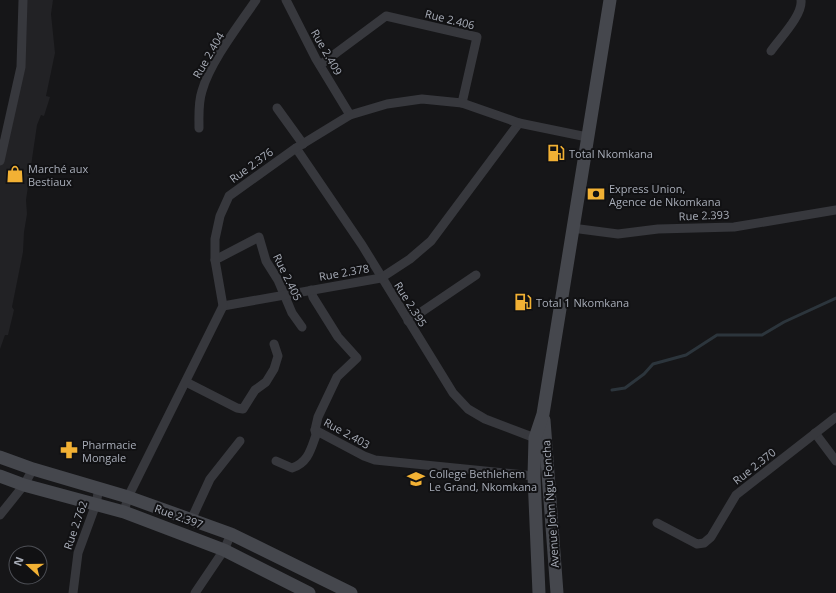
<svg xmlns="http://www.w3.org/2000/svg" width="836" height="593" viewBox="0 0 836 593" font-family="'Open Sans',sans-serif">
	<rect width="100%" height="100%" fill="#161618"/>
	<polygon fill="#222225" points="19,0 53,0 51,14 55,53 46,96 50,97 44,116 41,115 37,125 26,200 27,214 24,232 23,252 12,307 14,310 8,335 5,335 0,349 0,142 19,70"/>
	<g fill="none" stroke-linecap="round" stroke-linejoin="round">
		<polyline stroke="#2c353c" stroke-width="3" points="612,390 625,388 644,374 653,364 686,355 717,335 762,335 784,322 836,298"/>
		<g stroke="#37383d" stroke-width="9">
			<polyline points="286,0 316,59 350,115"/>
			<path d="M771 51C780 38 803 15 801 0"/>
			<polyline points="320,65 386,16 477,37 462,103"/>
			<polyline points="277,108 303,144"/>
			<path d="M199 128C199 115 198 103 202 91 210 62 239 25 256 0"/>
			<polyline points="296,148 362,245 453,393 468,409 485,419 535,438"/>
			<polyline points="0,161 21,67 23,0"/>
			<polyline points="572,228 618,234 658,229 734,227 836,210"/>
			<polyline points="215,260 259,237 266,261 278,280 292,313 302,327"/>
			<polyline points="311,290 313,297 338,337 357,358 337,377 318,417 315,430 364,456 375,460 534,476"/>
			<polyline points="223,306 381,278 410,259 431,241 519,123"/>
			<polyline points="408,321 476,275"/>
			<polyline points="186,382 237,408 243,409 255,390 266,382 274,369 278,356 274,344"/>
			<polyline points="815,433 836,461"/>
			<path d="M276 461 292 468C308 463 311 449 316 435L315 430"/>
			<polyline points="124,512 128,497 223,306 215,260 215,239 220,216 229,196 296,148 350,115 387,104 422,99 462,103 519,123 587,137"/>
			<polyline points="0,515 24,485 33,469"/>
			<polyline points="191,520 210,479 240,441"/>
			<polyline points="657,523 697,544 704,543 711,537 736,495 836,417"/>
			<polyline points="73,593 78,553 96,504 99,488"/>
			<polyline points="195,593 224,550 231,534"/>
		</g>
		<g stroke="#45474d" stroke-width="13">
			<polyline points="544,420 557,593"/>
			<polyline points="0,457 33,469 128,497 231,534 351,593"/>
			<polyline points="0,476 24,485 124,512 224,550 309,593"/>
			<polyline points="539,593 534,476 535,438 543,414 610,0"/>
		</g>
	</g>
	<defs>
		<g id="fuel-bare" transform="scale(1.38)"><path d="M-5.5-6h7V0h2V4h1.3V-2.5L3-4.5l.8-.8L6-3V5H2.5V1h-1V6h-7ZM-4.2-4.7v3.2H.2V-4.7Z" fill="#f2b134" stroke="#111113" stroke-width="2.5" paint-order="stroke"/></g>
		<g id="shop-bare" transform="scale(1.38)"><path d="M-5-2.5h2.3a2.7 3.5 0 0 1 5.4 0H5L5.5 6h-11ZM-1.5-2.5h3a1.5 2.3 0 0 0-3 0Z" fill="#f2b134" stroke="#111113" stroke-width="2.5" paint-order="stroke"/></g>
		<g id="bank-bare" transform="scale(1.38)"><path d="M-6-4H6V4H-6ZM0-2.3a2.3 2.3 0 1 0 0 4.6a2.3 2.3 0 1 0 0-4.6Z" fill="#f2b134" stroke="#111113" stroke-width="2.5" paint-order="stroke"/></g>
		<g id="pharmacy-bare" transform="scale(1.38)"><path d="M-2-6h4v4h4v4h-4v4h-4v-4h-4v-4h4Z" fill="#f2b134" stroke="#111113" stroke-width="2.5" paint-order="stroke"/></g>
		<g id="school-bare" transform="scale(1.38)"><path d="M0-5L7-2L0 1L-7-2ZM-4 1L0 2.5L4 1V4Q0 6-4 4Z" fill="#f2b134" stroke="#111113" stroke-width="2.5" paint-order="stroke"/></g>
	</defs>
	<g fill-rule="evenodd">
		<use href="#fuel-bare" x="556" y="153"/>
		<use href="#shop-bare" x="15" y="174"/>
		<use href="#bank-bare" x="596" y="194"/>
		<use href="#fuel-bare" x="523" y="302"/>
		<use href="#pharmacy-bare" x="69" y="450"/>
		<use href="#school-bare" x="416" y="479"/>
	</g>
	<g text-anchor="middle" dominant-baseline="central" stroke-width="4" stroke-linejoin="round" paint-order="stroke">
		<g font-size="11" fill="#a8adb8" stroke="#111113">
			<text transform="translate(450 19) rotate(14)">Rue 2.406</text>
			<text transform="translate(327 52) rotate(60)">Rue 2.409</text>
			<text transform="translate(208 55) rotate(-60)">Rue 2.404</text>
			<text transform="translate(251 165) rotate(-36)">Rue 2.376</text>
			<text transform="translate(704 215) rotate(-2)">Rue 2.393</text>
			<text transform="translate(344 272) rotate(-10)">Rue 2.378</text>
			<text transform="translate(288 277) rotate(64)">Rue 2.405</text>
			<text transform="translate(411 304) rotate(58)">Rue 2.395</text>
			<text transform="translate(347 433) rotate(29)">Rue 2.403</text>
			<text transform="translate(754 466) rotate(-38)">Rue 2.370</text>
			<text transform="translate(550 504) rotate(-94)">Avenue John Ngu Foncha</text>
			<text transform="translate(179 516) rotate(20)">Rue 2.397</text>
			<text transform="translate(75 525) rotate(-71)">Rue 2.762</text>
		</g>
		<g font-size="11" fill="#a8adb8" stroke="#111113" text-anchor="start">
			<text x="569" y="153">Total Nkomkana</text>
			<text x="28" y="168">Marché aux<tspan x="28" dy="13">Bestiaux</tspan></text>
			<text x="609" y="188">Express Union,<tspan x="609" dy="13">Agence de Nkomkana</tspan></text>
			<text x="536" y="302">Total 1 Nkomkana</text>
			<text x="82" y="444">Pharmacie<tspan x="82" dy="13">Mongale</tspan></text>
			<text x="429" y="473">College Bethlehem<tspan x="429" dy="13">Le Grand, Nkomkana</tspan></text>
		</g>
	</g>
	<g transform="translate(28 565) rotate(291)"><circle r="19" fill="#111113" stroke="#4d4f55"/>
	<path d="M0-3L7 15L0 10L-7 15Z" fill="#f2b134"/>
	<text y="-6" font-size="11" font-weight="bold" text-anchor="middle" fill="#a8adb8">N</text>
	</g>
</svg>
